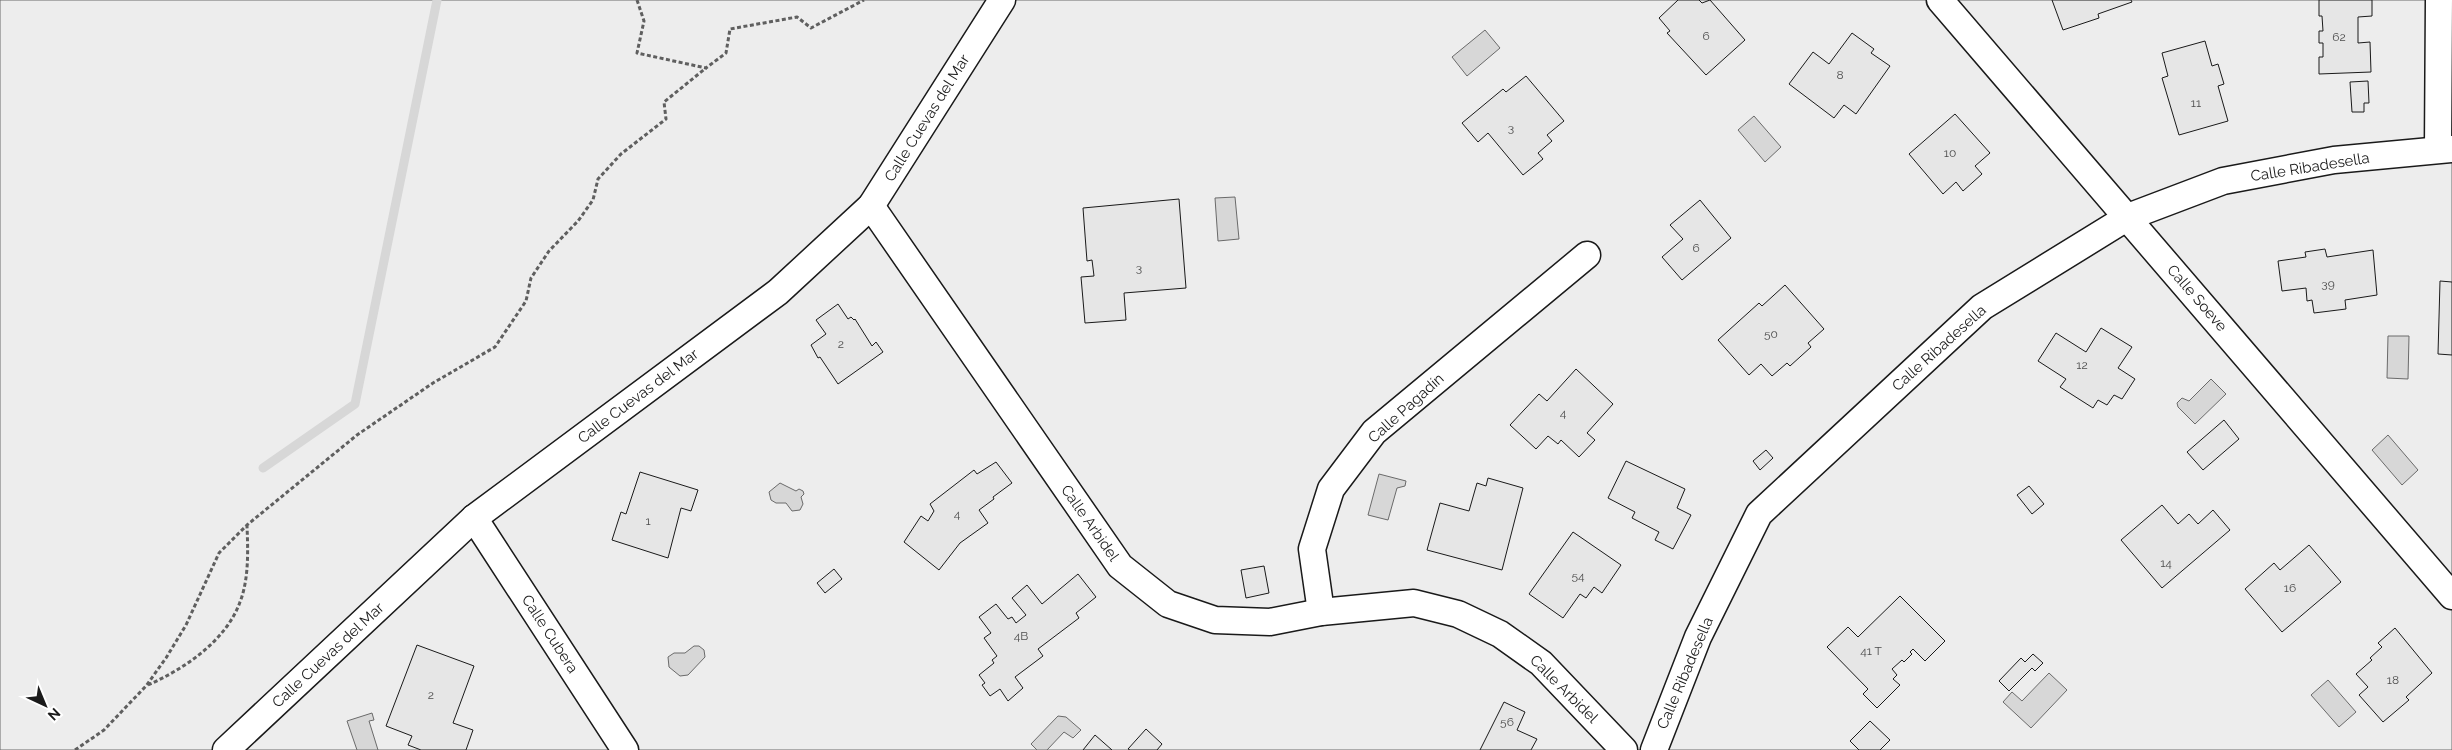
<svg xmlns="http://www.w3.org/2000/svg" width="2452" height="750" viewBox="0 0 2452 750" font-family="Raleway,sans-serif">
	<rect width="100%" height="100%" fill="#fff"/>
	<rect fill="#ededed" stroke="#6a6a6a" x="0" y="0" width="2452" height="750"/>
	<g fill="#d7d7d7" stroke="#6a6a6a">
		<polygon points="1485,30 1500,48 1467,76 1452,57"/>
		<polygon points="1754,116 1781,147 1765,162 1738,130"/>
		<polygon points="1235,197 1239,239 1218,241 1215,198"/>
		<polygon points="2388,336 2409,336 2408,379 2387,378"/>
		<polygon points="2211,379 2226,394 2195,424 2178,407 2177,403 2182,398 2189,401"/>
		<polygon points="2388,435 2418,470 2402,485 2372,450"/>
		<polygon points="1379,474 1406,481 1405,486 1397,488 1388,520 1368,515"/>
		<polygon points="780,483 796,491 799,489 803,491 804,494 801,497 803,504 800,510 792,511 786,503 776,503 771,500 769,492"/>
		<polygon points="694,646 699,646 704,650 705,657 688,675 680,676 669,667 668,657 674,653 685,653"/>
		<polygon points="2049,673 2067,690 2031,728 2003,702 2012,692 2022,701"/>
		<polygon points="2328,680 2356,712 2339,727 2311,695"/>
		<polygon points="372,713 374,720 369,721 378,750 357,750 347,721"/>
		<polygon points="1058,716 1066,717 1081,730 1073,738 1064,732 1047,750 1037,750 1031,744"/>
	</g>
	<g fill="none" stroke-linecap="round" stroke-linejoin="round">
		<polyline stroke="#d7d7d7" stroke-width="9" points="263,468 355,404 437,0"/>
	</g>
	<g fill="#e6e6e6" stroke="#1a1a1a">
		<polygon points="1678,0 1699,0 1702,3 1710,0 1745,40 1706,75 1667,33 1670,31 1659,18"/>
		<polygon points="2052,0 2131,0 2132,2 2098,14 2099,18 2063,30"/>
		<polygon points="2319,0 2372,0 2372,16 2358,17 2358,43 2370,42 2371,72 2319,74 2319,57 2323,57 2323,43 2319,43 2319,31 2323,31 2322,16 2319,16"/>
		<polygon points="1852,33 1874,49 1871,53 1890,66 1856,114 1844,105 1834,118 1789,84 1813,52 1829,64"/>
		<polygon points="2205,41 2212,66 2218,64 2224,84 2218,86 2228,121 2179,135 2162,78 2168,76 2162,53"/>
		<polygon points="1526,76 1564,121 1547,135 1552,141 1538,153 1543,159 1523,175 1488,133 1478,142 1462,123 1503,89 1506,92"/>
		<polygon points="2368,81 2369,103 2364,103 2364,112 2352,112 2350,82"/>
		<polygon points="1955,114 1990,153 1975,166 1982,174 1963,191 1956,182 1943,194 1909,154"/>
		<polygon points="1179,199 1186,288 1124,293 1126,320 1085,323 1081,277 1094,276 1092,260 1087,261 1083,208"/>
		<polygon points="1700,200 1731,238 1682,280 1662,257 1683,239 1670,225"/>
		<polygon points="2325,249 2327,257 2373,250 2377,295 2345,300 2346,309 2314,313 2312,300 2307,301 2306,288 2282,291 2278,261 2306,257 2305,252"/>
		<polygon points="2440,281 2452,282 2452,355 2438,354"/>
		<polygon points="1785,285 1824,329 1808,343 1811,347 1790,366 1787,363 1772,376 1761,364 1749,375 1718,340 1759,303 1762,306"/>
		<polygon points="838,304 848,319 851,317 854,320 855,319 872,346 876,342 883,352 838,384 820,357 818,358 811,345 826,334 816,320"/>
		<polygon points="2101,328 2132,347 2118,368 2135,379 2122,399 2114,395 2107,405 2098,400 2093,408 2060,387 2066,379 2038,361 2056,333 2086,352"/>
		<polygon points="1576,369 1613,404 1587,433 1595,440 1579,457 1561,440 1558,444 1548,436 1536,449 1510,425 1539,394 1547,401"/>
		<polygon points="2224,420 2239,439 2203,470 2187,452"/>
		<polygon points="1766,450 1773,458 1760,470 1753,461"/>
		<polygon points="1626,461 1685,489 1677,508 1691,515 1673,549 1655,540 1659,532 1632,518 1635,512 1608,498"/>
		<polygon points="996,462 1012,483 993,497 994,499 979,510 988,523 960,543 939,570 904,542 921,516 928,521 934,511 930,504 974,470 977,474"/>
		<polygon points="640,472 698,490 691,511 681,508 668,558 612,540 621,512 626,514"/>
		<polygon points="1488,478 1523,488 1502,570 1427,550 1440,503 1469,511 1477,483 1486,486"/>
		<polygon points="2029,486 2044,504 2032,514 2017,495"/>
		<polygon points="2162,505 2178,524 2189,514 2198,524 2213,510 2230,530 2162,588 2121,540"/>
		<polygon points="1573,532 1621,565 1602,593 1594,587 1586,598 1580,594 1563,618 1529,594"/>
		<polygon points="2309,545 2341,582 2282,632 2245,589 2274,563 2280,570"/>
		<polygon points="1264,566 1269,593 1246,598 1241,570"/>
		<polygon points="834,569 842,579 825,593 817,583"/>
		<polygon points="1078,574 1096,597 1076,613 1079,618 1038,649 1043,656 1015,677 1023,688 1008,701 1000,689 990,696 982,685 985,683 979,675 994,663 992,660 997,656 984,638 991,633 979,617 996,604 1008,619 1012,617 1016,623 1026,615 1012,598 1027,585 1042,604"/>
		<polygon points="1900,596 1945,641 1925,661 1913,649 1910,652 1912,654 1904,662 1902,660 1892,669 1897,675 1893,679 1900,685 1877,708 1863,694 1868,689 1827,647 1848,627 1858,637"/>
		<polygon points="2395,628 2432,673 2406,697 2409,700 2383,722 2359,695 2368,687 2356,674 2372,660 2370,658 2382,647 2378,643"/>
		<polygon points="417,645 474,666 453,723 473,730 466,750 421,750 408,745 412,736 386,726"/>
		<polygon points="2033,654 2043,663 2035,671 2032,668 2009,691 1999,681 2021,658 2025,662"/>
		<polygon points="1504,702 1525,712 1517,730 1537,739 1531,750 1480,750"/>
		<polygon points="1870,721 1890,740 1880,750 1859,750 1850,741"/>
		<polygon points="1146,729 1162,744 1157,750 1130,750 1128,749"/>
		<polygon points="1095,735 1112,750 1083,750"/>
	</g>
	<g fill="none" stroke-linecap="round" stroke-linejoin="round">
		<g stroke="#1a1a1a" stroke-width="29">
			<g id="minor">
				<polyline points="1940,0 2452,596"/>
				<polyline points="2438,149 2439,0"/>
				<polyline points="871,206 1120,566 1168,604 1215,620 1270,622 1321,612 1414,603 1458,614 1500,634 1541,663 1624,750"/>
				<polyline points="474,518 625,750"/>
				<polyline points="1321,612 1312,549 1331,489 1374,432 1587,255"/>
				<polyline points="226,750 474,518 778,292 871,206 1002,0"/>
				<polyline points="1654,750 1698,637 1759,514 1982,307 2128,217 2223,181 2334,160 2452,149"/>
			</g>
		</g>
		<g stroke="#5f5f5f" stroke-width="3" stroke-dasharray="4 2.5" stroke-linecap="butt">
			<polyline points="637,0 644,21 637,53 706,68 726,53 730,29 797,17 811,28 864,0"/>
			<path d="M148 685C184 669 226 641 240 602 249 579 248 550 247 526"/>
			<polyline points="75,750 104,730 146,686 166,658 186,625 219,553 247,525 357,435 433,383 495,347 526,301 531,278 549,251 578,221 593,200 598,179 621,154 666,119 664,102 706,68"/>
		</g>
		<use href="#minor" stroke="#fff" stroke-width="26"/>
	</g>
	<g text-anchor="middle" dominant-baseline="central" stroke-width="4" stroke-linejoin="round" paint-order="stroke">
		<g font-size="12" fill="#4d4d4d">
			<text x="1706" y="36">6</text>
			<text x="2339" y="37">62</text>
			<text x="1840" y="75">8</text>
			<text x="2196" y="103">11</text>
			<text x="1511" y="128">3</text>
			<text x="1950" y="153">10</text>
			<text x="1696" y="248">6</text>
			<text x="1139" y="268">3</text>
			<text x="2328" y="284">39</text>
			<text x="1771" y="334">50</text>
			<text x="841" y="344">2</text>
			<text x="2082" y="365">12</text>
			<text x="1563" y="413">4</text>
			<text x="957" y="514">4</text>
			<text x="648" y="521">1</text>
			<text x="2166" y="563">14</text>
			<text x="1578" y="576">54</text>
			<text x="2290" y="588">16</text>
			<text x="1021" y="636">4B</text>
			<text x="1871" y="651">41 T</text>
			<text x="2393" y="680">18</text>
			<text x="431" y="695">2</text>
			<text x="1507" y="722">56</text>
		</g>
		<g font-size="15" fill="#1a1a1a" stroke="#fff">
			<text transform="translate(927 118) rotate(-58)">Calle Cuevas del Mar</text>
			<text transform="translate(2310 167) rotate(-9)">Calle Ribadesella</text>
			<text transform="translate(2197 298) rotate(49)">Calle Soeve</text>
			<text transform="translate(1939 348) rotate(-42)">Calle Ribadesella</text>
			<text transform="translate(638 396) rotate(-37)">Calle Cuevas del Mar</text>
			<text transform="translate(1406 408) rotate(-42)">Calle Pagadín</text>
			<text transform="translate(1090 523) rotate(55)">Calle Arbidel</text>
			<text transform="translate(550 634) rotate(57)">Calle Cubera</text>
			<text transform="translate(328 655) rotate(-43)">Calle Cuevas del Mar</text>
			<text transform="translate(1685 673) rotate(-67)">Calle Ribadesella</text>
			<text transform="translate(1564 689) rotate(45)">Calle Arbidel</text>
		</g>
	</g>
	<g transform="translate(45 705) rotate(136)" stroke="#ffffff" stroke-width="4" paint-order="stroke">
	<path d="M0-4L9 19L0 12L-9 19Z" fill="#1a1a1a"/>
	<text y="-8" font-size="14" font-weight="bold" text-anchor="middle" fill="#1a1a1a">N</text>
	</g>
</svg>
